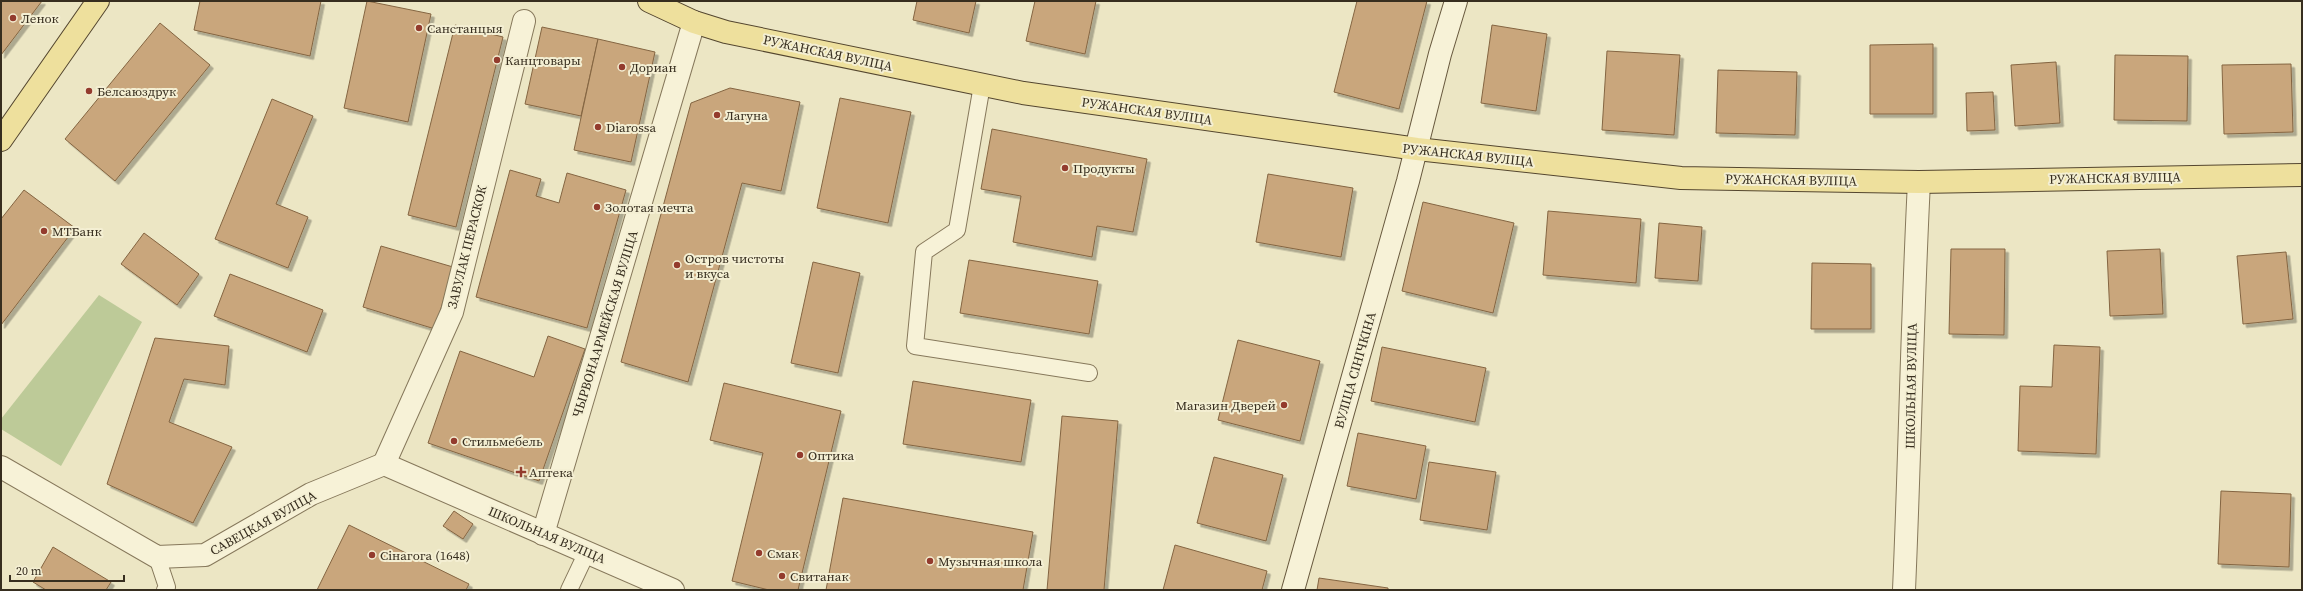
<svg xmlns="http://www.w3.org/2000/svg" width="2303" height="591" viewBox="0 0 2303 591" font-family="'Source Serif 4',serif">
	<defs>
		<filter id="shadow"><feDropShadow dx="3.5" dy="3.5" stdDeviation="0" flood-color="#0004"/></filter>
	</defs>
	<rect width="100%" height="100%" fill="#ece6c4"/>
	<polygon fill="#bdca98" points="99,295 142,322 61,466 1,429 1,419"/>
	<g fill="#c9a67b" stroke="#846542" filter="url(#shadow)">
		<polygon points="1,1 42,1 1,55"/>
		<polygon points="200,1 321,1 310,56 194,30"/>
		<polygon points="367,1 431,14 408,122 344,108"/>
		<polygon points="917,1 976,1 969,33 913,20"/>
		<polygon points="1035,1 1096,1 1085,54 1026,41"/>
		<polygon points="1357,1 1427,1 1399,109 1334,92"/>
		<polygon points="160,23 210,65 115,181 65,139"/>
		<polygon points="455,25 503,37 456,227 408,215"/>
		<polygon points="1492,25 1547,34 1536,111 1481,103"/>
		<polygon points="542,27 598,39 581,116 525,104"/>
		<polygon points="598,39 655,52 631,162 574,150"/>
		<polygon points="1933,44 1933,114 1870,114 1870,45"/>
		<polygon points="1607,51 1680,55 1674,135 1602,130"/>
		<polygon points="2115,55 2188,56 2187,121 2114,120"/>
		<polygon points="2056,62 2060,123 2015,126 2011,65"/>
		<polygon points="2291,64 2293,132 2224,134 2222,65"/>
		<polygon points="1718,70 1797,72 1795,135 1716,133"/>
		<polygon points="730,88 800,102 781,191 742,183 688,382 621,362 691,103"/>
		<polygon points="1993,92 1995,130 1967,131 1966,93"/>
		<polygon points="840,98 911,112 888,223 817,208"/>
		<polygon points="272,99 313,116 276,204 308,217 288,268 215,239"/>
		<polygon points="992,129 1147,159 1133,232 1097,226 1092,257 1013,242 1021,196 981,189"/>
		<polygon points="510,170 541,179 536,196 559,203 567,173 626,190 587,328 476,297"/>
		<polygon points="1268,174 1353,188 1341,257 1256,242"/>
		<polygon points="24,190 75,228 1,325 1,219"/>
		<polygon points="1423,202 1514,223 1493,313 1402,291"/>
		<polygon points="1548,211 1641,219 1636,283 1543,275"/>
		<polygon points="1659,223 1702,227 1698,281 1655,278"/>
		<polygon points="144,233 199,274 177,305 121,264"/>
		<polygon points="381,246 453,267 435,329 363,307"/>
		<polygon points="1951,249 2005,249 2004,335 1949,334"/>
		<polygon points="2160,249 2163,314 2110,316 2107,251"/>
		<polygon points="2286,252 2293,319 2243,324 2237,256"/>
		<polygon points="969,260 1098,281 1089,334 960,313"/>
		<polygon points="813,262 860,273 838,373 791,363"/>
		<polygon points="1812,263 1871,264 1871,329 1811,329"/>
		<polygon points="230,274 323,310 307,352 214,316"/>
		<polygon points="548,336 585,349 539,481 428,443 460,351 534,377"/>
		<polygon points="155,338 229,346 225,385 184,379 169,422 232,447 193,523 107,484"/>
		<polygon points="1238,340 1320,361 1300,441 1218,420"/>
		<polygon points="2054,345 2100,347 2096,454 2018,451 2020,386 2052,387"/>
		<polygon points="1382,347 1486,368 1475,422 1371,401"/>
		<polygon points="913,381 1031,400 1021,462 903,444"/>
		<polygon points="724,383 841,411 798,590 769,590 732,581 763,453 710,440"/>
		<polygon points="1062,416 1118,421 1104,590 1047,590"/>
		<polygon points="1358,433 1426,446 1416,499 1347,486"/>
		<polygon points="1214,457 1283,475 1266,541 1197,523"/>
		<polygon points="1429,462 1496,472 1487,530 1420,520"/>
		<polygon points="2221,491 2291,494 2289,567 2218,564"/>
		<polygon points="843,498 1033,532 1023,590 826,590"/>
		<polygon points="454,511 473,524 463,539 443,526"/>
		<polygon points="349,525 469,584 466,590 317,590"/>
		<polygon points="1175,545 1267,571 1262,590 1163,590"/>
		<polygon points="53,547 111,582 106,590 46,590 33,582"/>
		<polygon points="1319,578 1388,588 1388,590 1317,590"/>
	</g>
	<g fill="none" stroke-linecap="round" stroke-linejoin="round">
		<g stroke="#86785b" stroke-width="18">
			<g id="lane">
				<polyline points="982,85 957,230 924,252 915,346 1089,373"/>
				<polyline points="157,557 167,587 165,590"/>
				<polyline points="569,590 587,552"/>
			</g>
		</g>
		<g stroke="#86785b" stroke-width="24">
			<g id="street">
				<polyline points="384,464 452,312 524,21"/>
				<polyline points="1,467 157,557 205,555 311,494 384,464 673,590"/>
				<polyline points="543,534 694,22"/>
				<path d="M1904 590C1910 454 1912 318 1919 182"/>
			</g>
		</g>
		<g stroke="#68593e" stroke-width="24">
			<polyline id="secondary" points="1293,590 1408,181 1440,54 1456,1"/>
		</g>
		<g stroke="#54462f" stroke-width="24">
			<g id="primary">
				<polyline points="649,1 694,22 726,32 1023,93 1417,149 1681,178 1919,182 2302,175"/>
				<polyline points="1,140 98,1"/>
			</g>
		</g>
		<use href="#lane" stroke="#f7f2d7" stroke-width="16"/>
		<use href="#street" stroke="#f7f2d7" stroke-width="22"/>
		<use href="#secondary" stroke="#f7f2d7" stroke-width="22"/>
		<use href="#primary" stroke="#eee09d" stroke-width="22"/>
	</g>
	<g fill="#933b2d" stroke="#f4efd3" stroke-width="1.5">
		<circle cx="13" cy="18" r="4"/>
		<circle cx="419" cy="28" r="4"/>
		<circle cx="497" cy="60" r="4"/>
		<circle cx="622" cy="67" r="4"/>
		<circle cx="89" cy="91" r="4"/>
		<circle cx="717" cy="115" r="4"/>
		<circle cx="598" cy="127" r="4"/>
		<circle cx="1065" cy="168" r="4"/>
		<circle cx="597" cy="207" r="4"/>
		<circle cx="44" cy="231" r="4"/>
		<circle cx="677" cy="265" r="4"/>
		<circle cx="1284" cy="405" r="4"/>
		<circle cx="454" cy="441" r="4"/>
		<circle cx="800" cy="455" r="4"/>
		<path d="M519 466h4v4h4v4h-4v4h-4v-4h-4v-4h4z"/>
		<circle cx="759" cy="553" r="4"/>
		<circle cx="372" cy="555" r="4"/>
		<circle cx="930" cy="561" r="4"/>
		<circle cx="782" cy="576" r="4"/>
	</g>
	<g text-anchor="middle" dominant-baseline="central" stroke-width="4" stroke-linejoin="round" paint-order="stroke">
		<g font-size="13" fill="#372e1f" stroke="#f4efd3" text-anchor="start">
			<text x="21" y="18">Ленок</text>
			<text x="427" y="28">Санстанцыя</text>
			<text x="505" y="60">Канцтовары</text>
			<text x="630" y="67">Дориан</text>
			<text x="97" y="91">Белсаюздрук</text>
			<text x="725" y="115">Лагуна</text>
			<text x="606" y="127">Diarossa</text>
			<text x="1073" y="168">Продукты</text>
			<text x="605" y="207">Золотая мечта</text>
			<text x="52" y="231">МТБанк</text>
			<text x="685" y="258">Остров чистоты<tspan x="685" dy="15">и вкуса</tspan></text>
			<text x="1276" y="405" text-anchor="end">Магазин Дверей</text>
			<text x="462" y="441">Стильмебель</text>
			<text x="808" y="455">Оптика</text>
			<text x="529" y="472">Аптека</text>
			<text x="767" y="553">Смак</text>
			<text x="380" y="555">Сінагога (1648)</text>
			<text x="938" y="561">Музычная школа</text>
			<text x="790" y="576">Свитанак</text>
		</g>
		<g font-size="13" fill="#372e1f" stroke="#f4efd3">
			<text transform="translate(828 53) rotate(12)">РУЖАНСКАЯ ВУЛІЦА</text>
			<text transform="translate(1147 111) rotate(8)">РУЖАНСКАЯ ВУЛІЦА</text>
			<text transform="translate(1468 155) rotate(6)">РУЖАНСКАЯ ВУЛІЦА</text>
			<text transform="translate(2115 178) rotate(-1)">РУЖАНСКАЯ ВУЛІЦА</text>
			<text transform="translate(1791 180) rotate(1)">РУЖАНСКАЯ ВУЛІЦА</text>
			<text transform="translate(467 247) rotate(-76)">ЗАВУЛАК ПЕРАСКОК</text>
			<text transform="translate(605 324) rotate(-73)">ЧЫРВОНААРМЕЙСКАЯ ВУЛІЦА</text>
			<text transform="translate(1355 370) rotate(-74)">ВУЛІЦА СІНІЧКІНА</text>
			<text transform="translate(1911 386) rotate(-89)">ШКОЛЬНАЯ ВУЛІЦА</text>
			<text transform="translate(263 523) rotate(-29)">САВЕЦКАЯ ВУЛІЦА</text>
			<text transform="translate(547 535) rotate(23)">ШКОЛЬНАЯ ВУЛІЦА</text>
		</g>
	</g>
	<rect width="2303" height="591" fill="none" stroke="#372e1f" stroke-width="4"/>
	<path d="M10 575v6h114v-6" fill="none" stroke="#372e1f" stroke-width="2"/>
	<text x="16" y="575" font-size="12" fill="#372e1f" stroke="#f4efd3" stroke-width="3" paint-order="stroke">20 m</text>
</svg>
